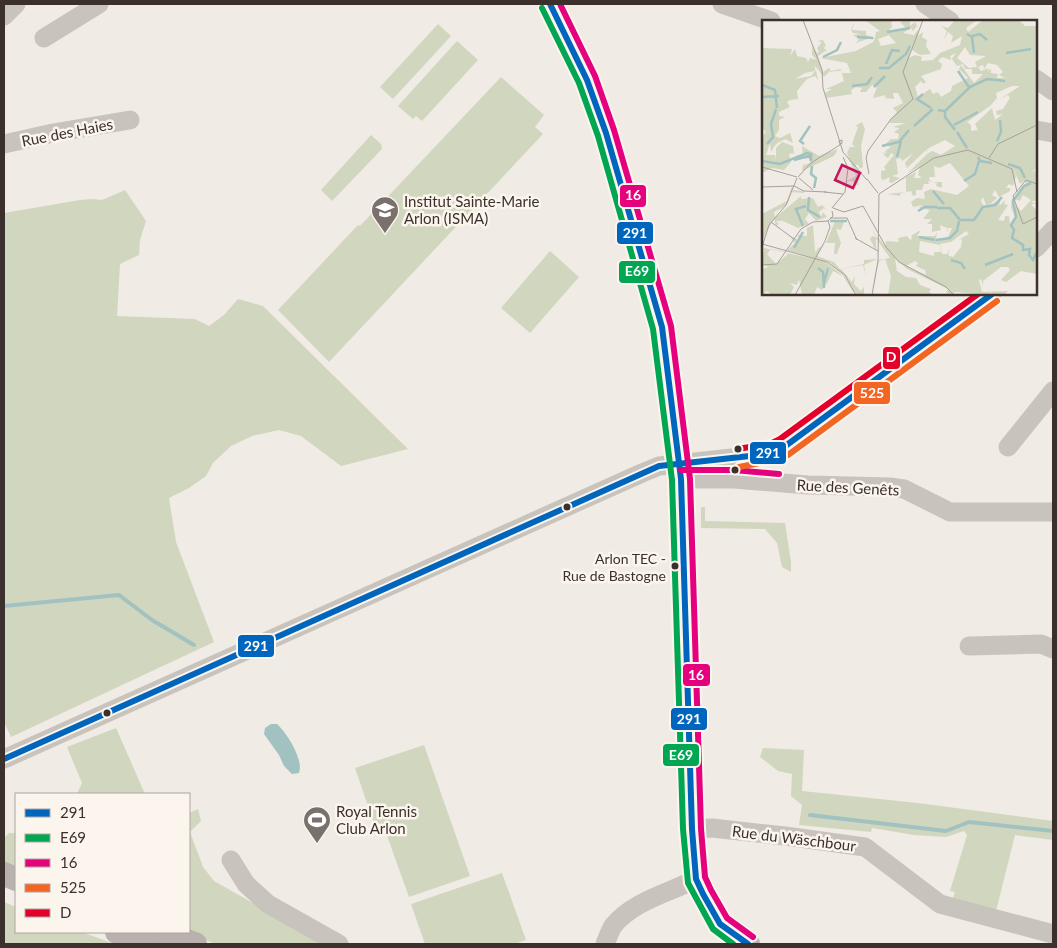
<svg xmlns="http://www.w3.org/2000/svg" width="1057" height="948" viewBox="0 0 1057 948" font-family="Lato,sans-serif">
	<rect width="100%" height="100%" fill="#f0ebe5"/>
	<g fill="#d1d6bf">
		<polygon points="438,24 451,36 393,99 380,87"/>
		<polygon points="457,41 478,60 422,121 416,116 413,119 398,106"/>
		<polygon points="501,77 544,115 535,127 543,134 329,362 278,310 358,225 360,226"/>
		<polygon points="371,135 381,144 382,149 332,201 321,190"/>
		<polygon points="125,190 146,221 140,240 139,255 120,264 117,316 195,319 209,326 224,315 238,299 263,306 408,449 341,466 301,436 279,430 252,436 231,446 213,463 206,476 189,488 169,498 176,542 214,642 11,737 4,722 4,213 80,200 93,199 102,200"/>
		<polygon points="550,251 579,277 530,333 501,308"/>
		<polygon points="701,507 705,507 705,521 785,523 791,562 791,572 782,567 777,543 765,529 701,528"/>
		<polygon points="116,728 145,794 77,794 82,783 67,747"/>
		<polygon points="424,745 470,876 409,897 385,830 377,832 355,768"/>
		<polygon points="763,748 804,750 802,791 918,803 1053,821 1053,840 1015,835 996,911 952,901 955,892 950,891 967,835 964,831 946,837 914,835 872,828 871,832 799,825 802,805 791,796 792,774 778,771 760,757"/>
		<polygon points="198,809 201,821 190,832 203,867 214,881 325,944 216,944 183,932 189,932 189,813"/>
		<polygon points="9,833 16,833 16,869 4,864 4,838"/>
		<polygon points="502,873 526,940 514,944 425,944 411,904"/>
		<polygon points="4,902 16,907 16,932 82,932 114,944 4,944"/>
	</g>
	<path fill="#a1c2c1" d="M271 724H277C287 733 304 760 299 773L292 774 284 766 279 755 264 734 265 728Z"/>
	<g fill="none" stroke-linecap="round" stroke-linejoin="round">
		<g stroke="#a1c2c1" stroke-width="4">
			<polyline points="4,606 119,595 152,620 194,645"/>
			<polyline points="810,815 946,831 969,822 1053,831"/>
		</g>
		<g stroke="#c9c3be" stroke-width="19">
			<polyline points="722,4 771,21"/>
			<polyline points="925,4 950,21"/>
			<polyline points="4,16 16,4"/>
			<polyline points="44,38 99,4"/>
			<polyline points="1036,79 1053,91"/>
			<polyline points="1036,130 1053,133"/>
			<polyline points="4,144 53,133 130,120"/>
			<polyline points="1036,248 1053,230"/>
			<polyline points="1008,447 1053,391"/>
			<polyline points="681,479 734,479 808,485 890,487 904,489 950,512 1053,512"/>
			<polyline points="969,646 1041,644 1053,649"/>
			<polyline points="4,759 642,473 659,466 759,455 773,452 784,447 992,294"/>
			<polyline points="692,829 712,828 785,836 865,847 940,904 1053,934"/>
			<polyline points="231,860 246,884 268,904 339,944"/>
			<path d="M605 944C607 939 610 931 613 926 633 901 669 893 696 879"/>
		</g>
		<g stroke="#b8b1ad" stroke-width="24">
			<polyline points="550,4 587,80 606,133 662,327 677,438 681,479 692,829 696,879 703,894 720,924 748,944"/>
			<polyline points="4,874 16,879"/>
			<polyline points="117,932 149,944"/>
			<polyline points="161,932 195,944"/>
		</g>
		<g stroke="#fbf5ee" stroke-width="10">
			<g id="bus-1">
				<polyline points="550,4 587,80 606,133 662,327 681,479 692,829 696,879 703,894 720,924 748,944"/>
				<polyline points="4,759 659,466 759,455 773,452 784,447 992,294"/>
			</g>
		</g>
		<g stroke="#fbf5ee" stroke-width="10">
			<polyline id="bus-2" points="542,8 579,83 598,136 653,329 672,480 683,829 688,883 713,929 733,944"/>
		</g>
		<g stroke="#fbf5ee" stroke-width="10">
			<g id="bus-3">
				<polyline points="560,4 595,76 614,130 671,326 690,479 701,829 705,877 711,890 727,918 753,937"/>
				<polyline points="681,470 734,470 779,474"/>
			</g>
		</g>
		<g stroke="#fbf5ee" stroke-width="10">
			<polyline id="bus-4" points="739,467 775,460 788,455 997,301"/>
		</g>
		<g stroke="#fbf5ee" stroke-width="10">
			<polyline id="bus-5" points="737,449 770,444 780,439 978,294"/>
		</g>
		<use href="#bus-1" stroke="#0065bd" stroke-width="6"/>
		<use href="#bus-2" stroke="#00a651" stroke-width="6"/>
		<use href="#bus-3" stroke="#e5007d" stroke-width="6"/>
		<use href="#bus-4" stroke="#f26522" stroke-width="6"/>
		<use href="#bus-5" stroke="#e4002b" stroke-width="6"/>
	</g>
	<defs>
		<g id="school-pin" transform="scale(1.4375)"><path d="M0 17L-7.5 6A9.5 9.5 0 1 1 7.5 6Z" fill="#7a716c" stroke="#fbf5ee"/><path d="M0-5L7-2L0 1L-7-2ZM-4 1L0 2.5L4 1V4Q0 6-4 4Z" fill="#fff"/></g>
		<g id="stadium-pin" transform="scale(1.4375)"><path d="M0 17L-7.5 6A9.5 9.5 0 1 1 7.5 6Z" fill="#7a716c" stroke="#fbf5ee"/><path d="M0-5a6.5 5 0 1 0 0 10a6.5 5 0 1 0 0-10ZM-3.5-1.8h7v3.6h-7Z" fill="#fff"/></g>
	</defs>
	<g fill-rule="evenodd">
		<use href="#school-pin" x="385" y="210"/>
		<use href="#stadium-pin" x="317" y="820"/>
	</g>
	<g fill="#3b302b" stroke="#fbf5ee" stroke-width="2">
		<circle cx="738" cy="449" r="4.5"/>
		<circle cx="735" cy="470" r="4.5"/>
		<circle cx="567" cy="507" r="4.5"/>
		<circle cx="675" cy="566" r="4.5"/>
		<circle cx="107" cy="713" r="4.5"/>
	</g>
	<g text-anchor="middle" dominant-baseline="central" stroke-width="5" stroke-linejoin="round" paint-order="stroke">
		<g font-size="14" fill="#3b302b" stroke="#fbf5ee" text-anchor="end">
			<text x="666" y="558">Arlon TEC -<tspan x="666" dy="17">Rue de Bastogne</tspan></text>
		</g>
		<g font-size="15" fill="#3b302b" stroke="#fbf5ee">
			<text transform="translate(67 132) rotate(-11)">Rue des Haies</text>
			<text transform="translate(848 487) rotate(3)">Rue des Genêts</text>
			<text transform="translate(794 838) rotate(7)">Rue du Wäschbour</text>
		</g>
		<g font-size="15" fill="#3b302b" stroke="#fbf5ee" text-anchor="start">
			<text x="404" y="201">Institut Sainte-Marie<tspan x="404" dy="17">Arlon (ISMA)</tspan></text>
			<text x="336" y="811">Royal Tennis<tspan x="336" dy="17">Club Arlon</tspan></text>
		</g>
	</g>
	<g transform="translate(762 20)">
		<rect width="275" height="275" fill="#f0ebe5"/>
		<path d="M93 0 90 10 104 11V15L113 18 114 12 118 11 103 0H136L129 2 130 7 126 11 144 8 138 2 143 0H148V6L153 2 155 6 151 11 149 8 141 13 152 15 156 10 157 21V15L161 12 160 17 165 20 164 26 169 34 158 35 150 30V26L147 38 153 35 160 37 159 41 171 40 178 33 198 25 200 16 189 23 191 16 186 12 181 21 185 11 179 6 186 8 192 1 215 0 204 8 206 12 221 0H257L263 6H275V148L270 152 275 150V180L269 182 275 184H269L275 191V254L259 251 244 262 239 260 248 250 246 247H239L221 261V266L219 259 217 260 220 272 246 271 242 275H230L229 272 228 275 194 272 188 275 184 272 186 269 145 249 133 238 135 251 144 257 154 258 158 265 169 269 167 272 171 275H126L129 256 123 239 117 241 110 270 116 240 128 238 114 218V229H113L108 219 110 216 116 218 111 212 110 210 123 226 124 221 137 222 136 218 145 216 149 221 150 215 159 210 155 216H173L175 212 174 220 185 219 190 208H186V213L185 208 178 205 179 210 170 212V204H165L170 199H161L168 190 157 188 161 185 151 187 149 182 155 178 163 179 162 172 169 169 195 175 207 166 188 143 177 148 172 146 173 157H167L168 162H180V168L174 166 175 163 171 162 166 161 167 164H162L160 170H154V175L151 176 149 171 139 173 138 176 125 174 144 172V157L154 152 152 158H160L156 155 158 146 168 140 145 154 165 134 164 130 145 148 143 143 151 133 140 141 139 138 134 139 136 154 130 156 138 158 130 163 127 162 128 157 118 162 122 159H119V151L124 150 122 147 132 135 129 133 126 138 123 136 121 132 125 134 123 131 129 127 122 125 129 119H136L137 114 132 112 138 108 131 107 144 103H127L135 92 131 88 141 83 136 73H131L132 79 123 78 124 75 111 78 115 67 110 65 104 72H98L100 68 94 67 89 70 91 78 90 74 64 78 63 73 70 69H64L82 61 79 50 77 51H73L69 52 68 51 62 57 53 46V51L43 53 33 59 49 56 54 50 56 60 53 56 45 59 35 71 36 79 28 80 25 82 28 87 17 92V96L23 97 17 100V110L13 116 18 118 28 113 31 123 23 119 14 124 9 132 8 123 4 135H13L14 140V128L20 122 31 126 32 133H35L27 134 29 142 22 150 10 148 0 153V112L1 115 4 112 0 108V28L30 29 28 36 33 29 35 36 44 38 46 42 48 38 55 40 50 35V26L55 33 57 32 55 28 60 22 55 21 61 20 64 26 61 28 65 30 56 36 61 52 67 48 69 51 79 49 80 53H89L85 43 58 38 94 31 111 22 113 19 108 18 94 23 97 19 91 15 99 14 91 13 89 10ZM127 15 134 23 119 26 116 19ZM203 27 208 35 224 36 213 42 215 47 207 48 195 38ZM194 33 190 39 195 46 201 44 203 49H210V54H221L212 63 199 45 197 49 206 58 190 66 189 71 179 77 176 72 171 74 168 69 156 77 153 67 159 61 161 64 164 62 159 56 179 49 180 44 176 41 180 37 189 40 188 36ZM226 43 235 45 241 52 237 55 243 58H235L236 54 229 53V49L225 51 227 48 219 51 216 47 221 45 222 49ZM250 66H258L237 80 246 75 248 78 241 89 234 91 235 95 241 94 233 100 230 88 213 104 216 110 209 111V105L205 102 228 86 235 78 234 73ZM183 120 193 126 179 135 170 131 165 134V129ZM251 148 258 164 262 161 264 163 250 179 249 187 253 197 248 204 247 196H243L242 201 236 200 246 185 242 184 243 180 237 186 239 179 223 188 219 181 221 177 224 185 228 184 235 178 230 175 233 170 237 177 248 171V168H244L247 164 251 166 254 156ZM261 175 269 180 259 191 251 182 253 179 258 181ZM204 211 207 214 196 220 200 219 199 227 191 237 186 235 188 229 185 234H180L178 224 189 222ZM158 221 178 225 179 232H172V236L157 232ZM153 241 156 243 154 246 163 250 164 255 144 246ZM100 102 103 109 99 126 101 146 99 149 95 144 93 147 98 154 96 166 90 161 83 162 94 156 85 133 88 127H93L90 124 96 107 93 106ZM40 126 57 136 76 129 72 136 40 151 41 145 48 143V138L33 140 36 135 41 136ZM30 166 31 168 26 181 31 170 42 171V173L30 172 26 183 22 187 12 192 13 198 39 176V179L51 178 56 187 60 185 66 191 62 188 57 192 59 197 61 192 65 197 54 201 47 193 43 199 47 204 36 208 21 201H14L17 204 14 206 12 198 0 221V194L25 181ZM73 201 82 202 79 210 74 209 79 223 75 234H72L73 223H64ZM51 205 53 231 54 232 56 228 64 225 60 227 55 236 72 242 78 249 88 247 102 244V240L115 239 102 245 104 257 101 245 79 249 90 262 93 256 92 264 99 271 102 267V275H95L86 259 68 243 25 230 33 223 28 216 37 220 36 215 45 216V208ZM2 228 62 241 83 257 89 266 93 275 81 256 71 251 64 265 60 270 55 267 52 275H40L37 259 35 265 28 263 32 267 28 275H10L5 271 0 275V249L7 247 0 244ZM9 229 23 232 26 234 14 244 5 234Z" fill="#d1d6bf" fill-rule="evenodd"/>
		<path fill="none" stroke="#a1c2c1" stroke-width="2.5" d="M125 12 148 8M205 14 210 17 212 33M210 16 218 14 225 20M95 17 111 18M244 33 269 29M61 37 75 30 79 22M124 44 130 30 138 31M117 48H127L144 34 148 26M196 51 207 67M0 65 13 70 15 88M90 66 105 64 110 57M112 67 123 56M161 74 155 79 169 88M0 77 17 76M176 90 183 91V97L193 110M183 91 208 67 225 59 243 61M192 105 216 92M152 106 171 89M195 112 205 128M235 121 239 112 238 100M5 124 11 117 9 104 14 89M42 124 38 121 48 106M120 126 137 122 147 110M135 137 139 121M216 137 218 141 230 143M32 140 47 136 49 140M0 141 18 144 45 133 49 134V141M246 144 258 148 263 158M50 146 49 154 54 158 52 168M202 161 213 154 217 141M269 163 262 166 251 181 254 197 249 205 252 210 250 218 261 225V230L268 229 267 235 271 240 275 232M171 171 182 184M47 177 46 190 58 197M175 188H188L198 200M156 191 163 187H175M198 200H212L221 187 233 185 240 177M68 201H85M41 206 34 189 44 186M157 217 173 220M174 220 188 218 195 211 197 201M32 228 41 212M189 240 199 243 203 249M223 245 251 234M56 248 61 252 62 268M62 263 66 248"/>
		<path fill="none" stroke="#a8a09b" stroke-width="1" d="M41 0 60 50 61 68M61 68 81 132 105 160M227 138 236 124 275 105M0 147 35 157M107 154 104 138 106 131 129 99 151 79 141 52 161 0M36 157 48 144 58 137 60 136 70 130 79 124 80 123V120L77 121V122L78 123V125M37 158 51 170M105 159 116 173M275 164 264 160 251 176 261 204 275 197M0 167 32 166 42 171 65 172M62 172 81 174M117 174 172 138 206 130 250 149 255 172M70 188 83 172 86 148 81 137M71 188 82 192 101 186 124 227 137 242 184 267 192 275M68 198H85M85 198 95 220M9 202 32 219M93 218 116 231M0 224 65 242 83 255 94 275M0 227 7 205 24 185 35 158M0 245 15 244 39 209 51 202 66 201 71 196 70 191M33 275 63 221 68 207 66 201M110 275 116 241 117 174"/>
		<path fill="#c2185b" fill-opacity="0.15" stroke="#c2185b" stroke-width="2.5" d="M80 145 98 153 91 168 73 160Z"/>
		<rect width="275" height="275" fill="none" stroke="#3b302b" stroke-width="2.5"/>
	</g>
	<g stroke="#fbf5ee" stroke-width="2">
		<rect x="619" y="184" width="28" height="24" rx="5" fill="#e5007d"/>
		<rect x="616" y="221" width="38" height="24" rx="5" fill="#0065bd"/>
		<rect x="618" y="260" width="38" height="24" rx="5" fill="#00a651"/>
		<rect x="882" y="346" width="19" height="24" rx="5" fill="#e4002b"/>
		<rect x="853" y="381" width="38" height="24" rx="5" fill="#f26522"/>
		<rect x="749" y="441" width="38" height="24" rx="5" fill="#0065bd"/>
		<rect x="237" y="634" width="38" height="24" rx="5" fill="#0065bd"/>
		<rect x="682" y="663" width="29" height="24" rx="5" fill="#e5007d"/>
		<rect x="670" y="707" width="38" height="24" rx="5" fill="#0065bd"/>
		<rect x="662" y="743" width="38" height="24" rx="5" fill="#00a651"/>
	</g>
	<g font-size="14" text-anchor="middle" font-weight="bold" fill="#fff">
		<text x="633" y="200">16</text>
		<text x="635" y="238">291</text>
		<text x="637" y="276">E69</text>
		<text x="891" y="362">D</text>
		<text x="872" y="398">525</text>
		<text x="768" y="458">291</text>
		<text x="256" y="651">291</text>
		<text x="696" y="680">16</text>
		<text x="689" y="724">291</text>
		<text x="681" y="760">E69</text>
	</g>
	<rect width="1057" height="948" fill="none" stroke="#3b302b" stroke-width="10"/>
	<rect x="15" y="793" width="175" height="140" fill="#fbf5ee" stroke="#aea6a0"/>
	<rect x="25" y="809" width="25" height="8" fill="#0065bd" stroke="#aea6a0"/>
	<text x="60" y="818" font-size="15" fill="#3b302b">291</text>
	<rect x="25" y="834" width="25" height="8" fill="#00a651" stroke="#aea6a0"/>
	<text x="60" y="843" font-size="15" fill="#3b302b">E69</text>
	<rect x="25" y="859" width="25" height="8" fill="#e5007d" stroke="#aea6a0"/>
	<text x="60" y="868" font-size="15" fill="#3b302b">16</text>
	<rect x="25" y="884" width="25" height="8" fill="#f26522" stroke="#aea6a0"/>
	<text x="60" y="893" font-size="15" fill="#3b302b">525</text>
	<rect x="25" y="909" width="25" height="8" fill="#e4002b" stroke="#aea6a0"/>
	<text x="60" y="918" font-size="15" fill="#3b302b">D</text>
</svg>
